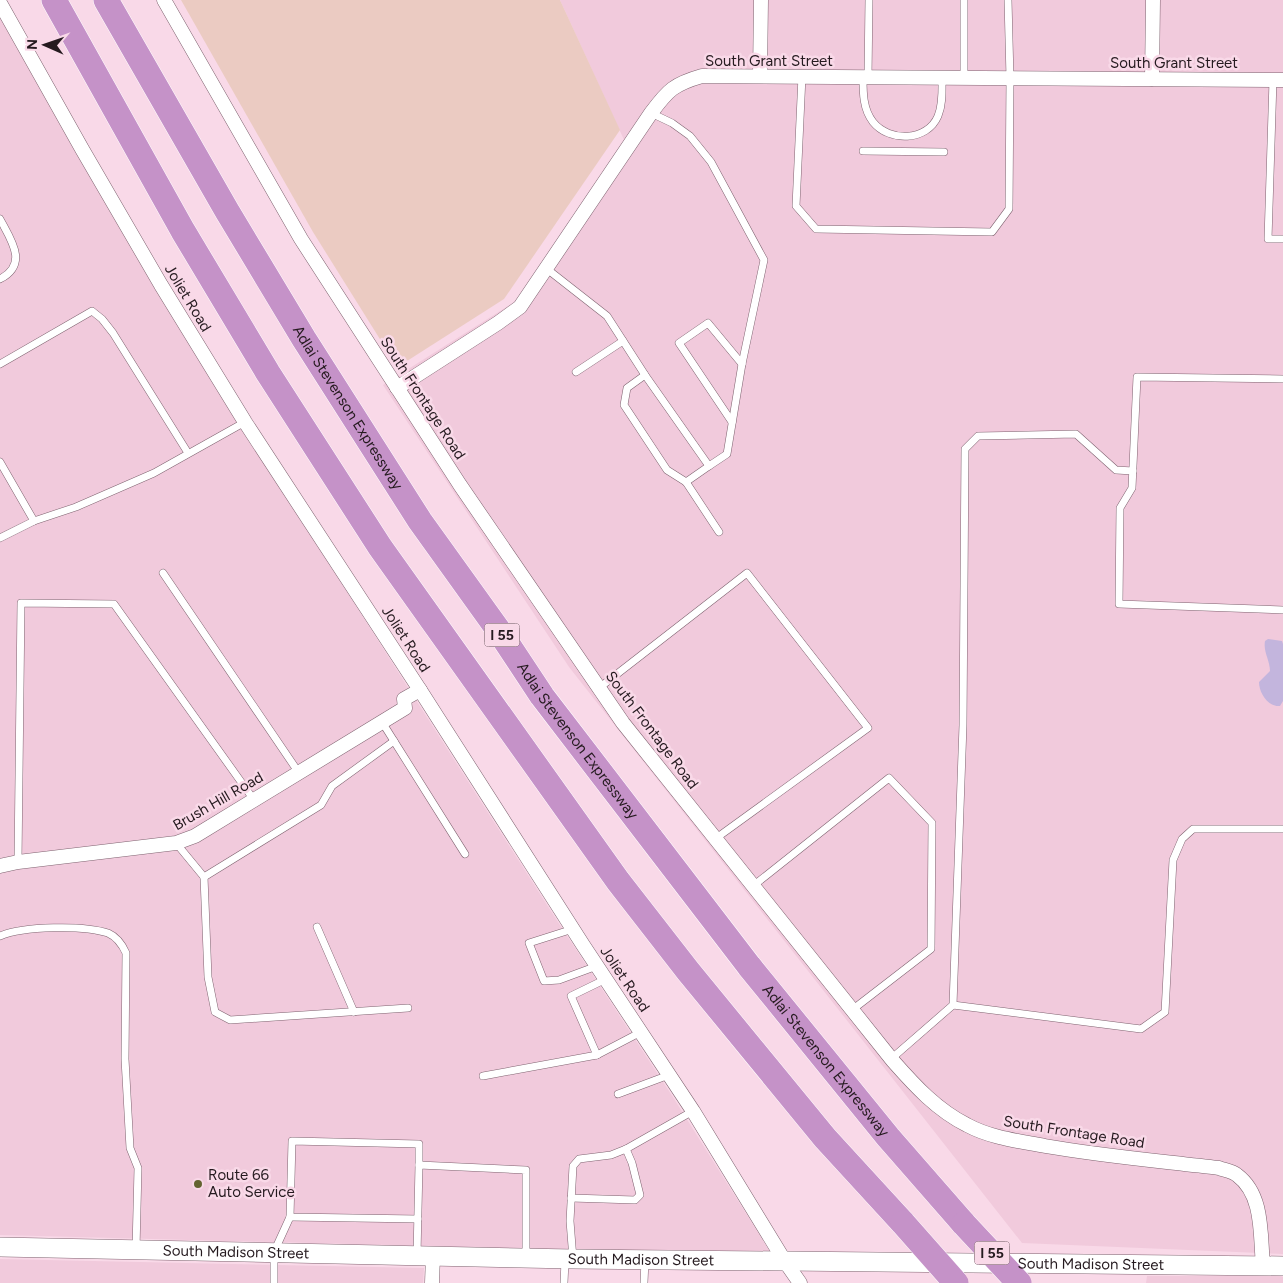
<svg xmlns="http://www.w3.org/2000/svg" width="1283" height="1283" viewBox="0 0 1283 1283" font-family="Figtree,sans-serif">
	<rect width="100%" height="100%" fill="#f9d9e8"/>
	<g fill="#f1cadc">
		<polygon points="0,0 244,431 558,922 673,1097 772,1255 0,1235"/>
		<polygon points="560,0 1283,0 1283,1254 1022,1243 569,667 383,385 519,299 625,142"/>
		<polygon points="0,1259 424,1268 423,1283 0,1283"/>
		<polygon points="1147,1276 1281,1276 1283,1277 1283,1283 1146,1283"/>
	</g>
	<polygon fill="#ebcbc2" points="181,0 560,0 620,130 504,299 407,361 393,360 313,232"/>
	<path fill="#c3b5dd" d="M1268 639 1282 641 1283 644V701L1280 706C1268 707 1259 693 1259 682L1270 671C1270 660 1263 652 1265 641Z"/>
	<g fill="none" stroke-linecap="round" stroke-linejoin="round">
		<g stroke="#7f6370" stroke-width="8">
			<g id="lane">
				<polyline points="964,0 964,78"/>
				<polyline points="802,76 796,206 816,229 992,232 1009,209 1010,78 1008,0"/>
				<path d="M863 77C863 93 863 109 873 122 889 142 927 142 938 116 943 104 942 90 942 78"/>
				<polyline points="868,77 869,0"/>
				<polyline points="1273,80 1268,239 1283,239"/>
				<polyline points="863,151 944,152"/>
				<path d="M0 219C11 240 29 264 0 279"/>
				<polyline points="547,269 607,316 645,375 709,466 727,454 742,364 764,260 711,162 690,136 672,123 651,113"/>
				<polyline points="0,364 92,311 102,319 113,333 188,453"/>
				<polyline points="576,372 623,341"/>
				<polyline points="645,375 627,388 624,405 667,470 686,482 709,466"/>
				<polyline points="1283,379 1137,377 1132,488 1120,508 1119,604 1283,610"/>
				<polyline points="732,422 679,343 708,323 742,364"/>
				<polyline points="0,462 34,521"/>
				<polyline points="686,482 719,532"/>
				<polyline points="0,538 34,521 76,507 154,473 245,422"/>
				<polyline points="163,573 299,773"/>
				<polyline points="599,688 747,573 868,728 715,839"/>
				<polyline points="382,722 465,854"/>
				<polyline points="176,843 204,877 321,805 332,786 394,741"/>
				<polyline points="18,862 21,603 114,604 254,800"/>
				<polyline points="204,877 208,977 215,1012 230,1020 408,1008"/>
				<polyline points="753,886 889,778 932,823 931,949 852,1010"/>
				<polyline points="317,927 354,1012"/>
				<polyline points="573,929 529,943 544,981 559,980 597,966"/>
				<path d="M0 936C23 926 84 925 108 933 117 937 122 944 126 953L125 1059 130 1148 138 1168 136 1249"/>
				<polyline points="953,1005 1141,1029 1165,1012 1173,860 1182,839 1193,829 1283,829"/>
				<polyline points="597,1055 571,996 606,979"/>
				<polyline points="891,1059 953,1005 963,725 965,449 978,436 1076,434 1116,470 1133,471"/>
				<polyline points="483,1076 597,1055 641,1032"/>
				<polyline points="618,1094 669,1075"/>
				<polyline points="571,1198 635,1200 640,1195 632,1163 626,1149"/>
				<polyline points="418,1219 290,1217 292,1141 419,1144 419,1165"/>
				<polyline points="417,1255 419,1165 526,1170 526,1258"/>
				<polyline points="573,1259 570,1221 573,1166 579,1159 611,1155 626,1149 693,1111"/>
				<polyline points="274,1283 274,1252 290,1217"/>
				<polyline points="564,1283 565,1261"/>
				<polyline points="644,1283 645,1260"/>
			</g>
		</g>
		<g stroke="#7f6370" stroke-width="15">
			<g id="street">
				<path d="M164 0 301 239 460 485 623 723 893 1061C915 1086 937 1110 967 1125 991 1138 1019 1141 1045 1146 1102 1156 1160 1161 1219 1168 1224 1170 1232 1171 1237 1175 1264 1195 1260 1235 1263 1265"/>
				<polyline points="0,3 82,149 161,285 245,422 420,690 583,945 693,1111 784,1260 800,1283"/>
				<polyline points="760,76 761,0"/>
				<polyline points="1152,79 1153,0"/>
				<path d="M397 388 498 323 520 307 651 113C668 90 674 84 702 76L1283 80"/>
				<polyline points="0,866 18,862 176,843 195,836 405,708 404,699 420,690"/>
				<polyline points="432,1283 433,1256"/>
			</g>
		</g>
		<g stroke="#7f6370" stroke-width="20">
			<g id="secondary">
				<path id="s1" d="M0 1247 573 1259 1283 1266"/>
			</g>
		</g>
		<g stroke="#fff" stroke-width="26">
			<g id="highway">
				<polyline points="54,0 183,231 268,373 380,547 618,881 688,971 825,1138 903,1223"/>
				<path id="s2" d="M106 0 227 211 304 339 420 521 499 631 542 696 749 966 888 1137 964 1224"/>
			</g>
		</g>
		<use href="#lane" stroke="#fff" stroke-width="7"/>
		<use href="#street" stroke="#fff" stroke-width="14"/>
		<use href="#secondary" stroke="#fff" stroke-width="19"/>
		<use href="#highway" stroke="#c592c8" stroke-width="25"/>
		<g stroke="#fff" stroke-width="26" stroke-linecap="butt">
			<g id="highway-bridge">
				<polyline points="903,1223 956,1283"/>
				<polyline points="964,1224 1019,1283"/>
			</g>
		</g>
		<use href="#highway-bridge" stroke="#c592c8" stroke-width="25"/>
	</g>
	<circle fill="#646330" stroke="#f9d9e8" stroke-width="2" cx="198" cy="1184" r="5"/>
	<g text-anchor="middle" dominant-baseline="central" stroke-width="5" stroke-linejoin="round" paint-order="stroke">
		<g fill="#f9d9e8" stroke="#65535b" stroke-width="1">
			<rect x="484.5" y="623.5" width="35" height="23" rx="4"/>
			<rect x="974.5" y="1241.5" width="35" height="23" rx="4"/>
		</g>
		<g font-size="14" font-weight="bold" fill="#251a1f">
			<text x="502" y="635">I 55</text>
			<text x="992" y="1253">I 55</text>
		</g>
		<g font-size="15" fill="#251a1f" stroke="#f9d9e8">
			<text x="769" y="61">South Grant Street</text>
			<text x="1174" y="63">South Grant Street</text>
			<text transform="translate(188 298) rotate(59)">Joliet Road</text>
			<text transform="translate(423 398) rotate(57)">South Frontage Road</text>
			<text stroke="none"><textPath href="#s2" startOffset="474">Adlai Stevenson Expressway</textPath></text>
			<text transform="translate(406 639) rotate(57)">Joliet Road</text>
			<text transform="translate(652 730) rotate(53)">South Frontage Road</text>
			<text stroke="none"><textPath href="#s2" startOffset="879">Adlai Stevenson Expressway</textPath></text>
			<text transform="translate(218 801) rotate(-30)">Brush Hill Road</text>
			<text transform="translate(625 979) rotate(56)">Joliet Road</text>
			<text stroke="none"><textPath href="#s2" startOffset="1284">Adlai Stevenson Expressway</textPath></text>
			<text transform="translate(1074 1132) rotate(9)">South Frontage Road</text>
			<text stroke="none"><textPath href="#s1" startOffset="236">South Madison Street</textPath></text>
			<text stroke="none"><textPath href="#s1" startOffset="641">South Madison Street</textPath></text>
			<text stroke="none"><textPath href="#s1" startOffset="1091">South Madison Street</textPath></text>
		</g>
		<g font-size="15" fill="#251a1f" stroke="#f9d9e8" text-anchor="start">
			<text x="208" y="1175">Route 66<tspan x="208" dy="17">Auto Service</tspan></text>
		</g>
	</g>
	<g transform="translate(45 45) rotate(272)" stroke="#f9d9e8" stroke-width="4" paint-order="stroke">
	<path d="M0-4L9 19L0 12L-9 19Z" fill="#251a1f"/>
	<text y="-8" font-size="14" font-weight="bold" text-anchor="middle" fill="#251a1f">N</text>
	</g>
</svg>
